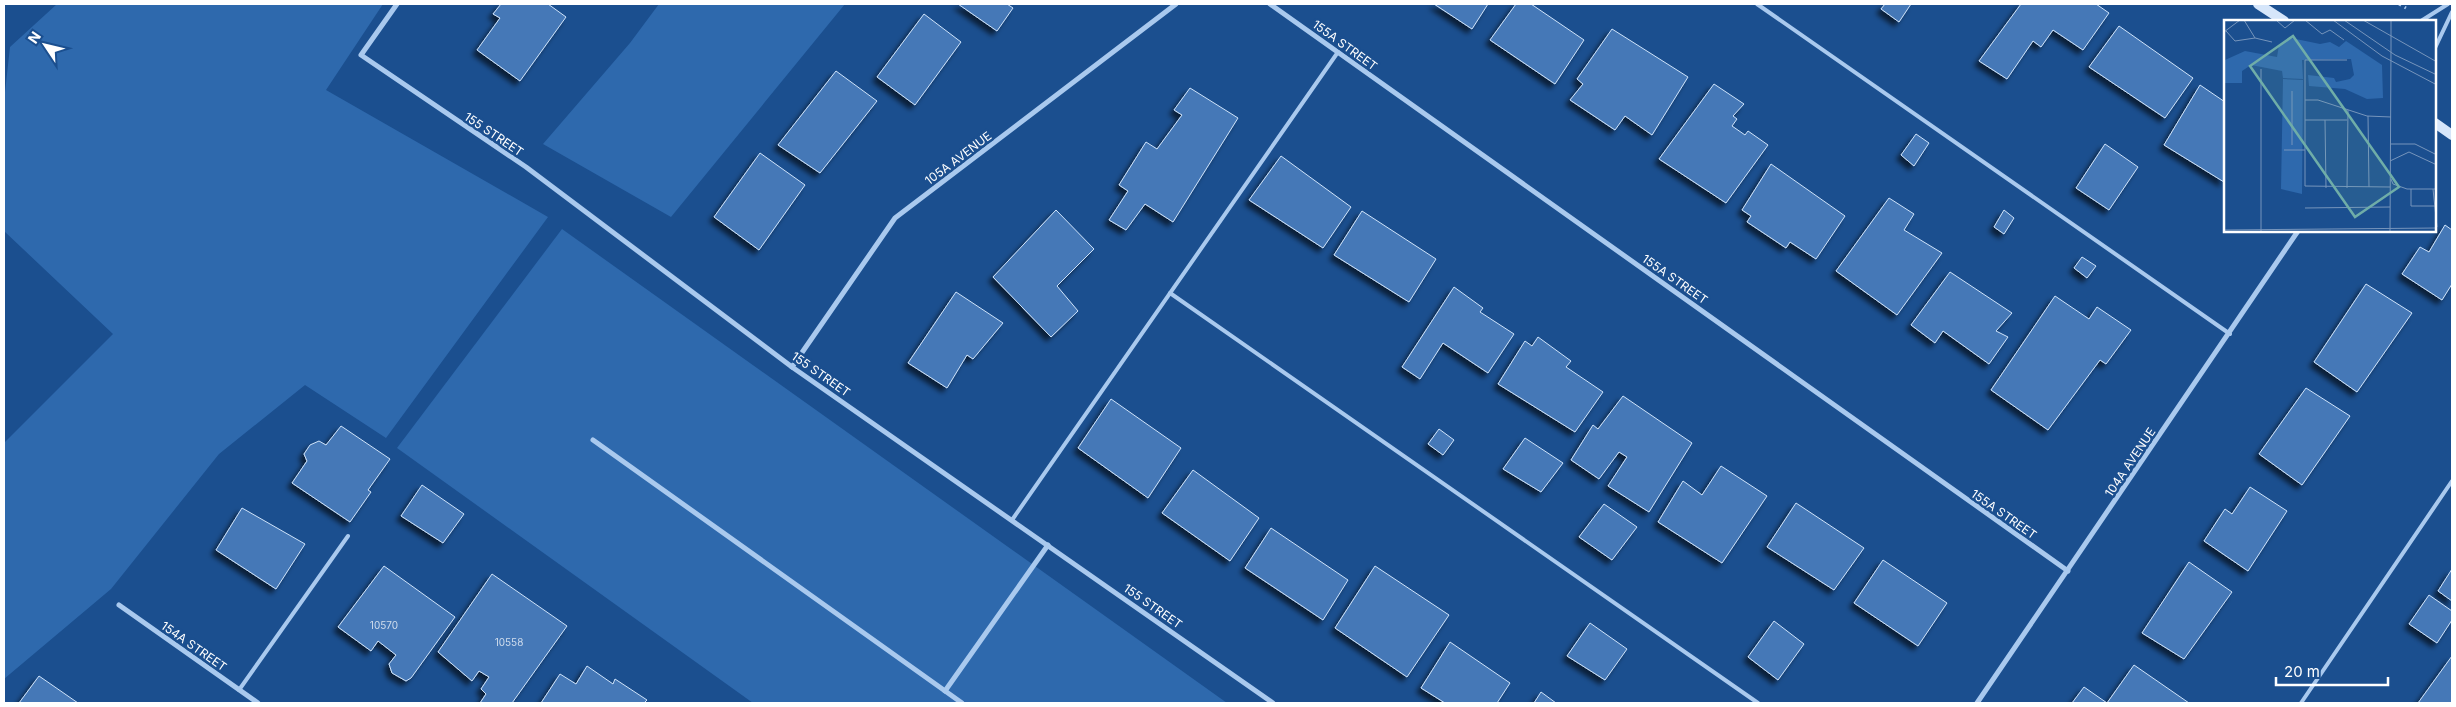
<svg xmlns="http://www.w3.org/2000/svg" width="2456" height="707" viewBox="0 0 2456 707" font-family="Inter,sans-serif">
	<defs>
		<filter id="shadow"><feDropShadow dx="-4.5" dy="4.5" stdDeviation="2.5" flood-color="#0009"/></filter>
	</defs>
	<rect width="100%" height="100%" fill="#1b4f8f"/>
	<g fill="#2e69ad">
		<polygon points="57,4 383,4 326,90 548,217 386,438 305,385 219,454 111,589 4,679 4,443 113,334 4,231 4,101 10,47"/>
		<polygon points="659,4 845,4 671,217 543,144 630,43"/>
		<polygon points="562,229 1227,703 753,703 397,448"/>
	</g>
	<g fill="#4478b7" stroke="#cfe3fa" filter="url(#shadow)">
		<polygon points="501,4 548,4 566,17 520,81 477,50 500,18 493,14"/>
		<polygon points="958,4 1007,4 1013,8 997,31"/>
		<polygon points="1434,4 1488,4 1472,29"/>
		<polygon points="1516,4 1531,4 1584,40 1555,84 1490,40"/>
		<polygon points="1885,4 1911,4 1899,22 1881,9"/>
		<polygon points="2021,4 2096,4 2109,13 2083,50 2053,30 2041,47 2033,41 2007,79 1979,61"/>
		<polygon points="924,14 961,42 915,105 877,77"/>
		<polygon points="2119,26 2193,78 2165,118 2089,67"/>
		<polygon points="1612,29 1688,77 1652,135 1625,116 1615,130 1570,100 1583,84 1577,79"/>
		<polygon points="836,71 877,101 820,173 778,145"/>
		<polygon points="1714,84 1744,104 1733,116 1737,119 1732,126 1745,135 1748,131 1768,145 1726,203 1659,159"/>
		<polygon points="2200,85 2225,102 2224,182 2164,145"/>
		<polygon points="1190,88 1238,118 1173,222 1145,204 1126,230 1109,220 1128,191 1119,185 1146,142 1157,149 1182,115 1174,110"/>
		<polygon points="1916,134 1929,143 1914,166 1901,155"/>
		<polygon points="2105,144 2138,167 2109,210 2076,188"/>
		<polygon points="760,153 805,185 759,250 714,217"/>
		<polygon points="1281,156 1351,207 1323,248 1249,200"/>
		<polygon points="1771,164 1845,216 1816,259 1790,242 1786,248 1747,222 1751,216 1742,210"/>
		<polygon points="1889,198 1914,214 1904,230 1942,253 1897,315 1836,271"/>
		<polygon points="1056,210 1094,249 1057,286 1078,311 1051,337 993,277"/>
		<polygon points="2004,210 2014,218 2004,234 1994,227"/>
		<polygon points="1362,211 1436,259 1409,302 1334,255"/>
		<polygon points="2445,225 2452,230 2452,284 2442,300 2402,274 2420,247 2429,252"/>
		<polygon points="2082,257 2096,266 2087,278 2074,268"/>
		<polygon points="1950,272 2012,313 1996,331 2008,337 1989,364 1943,331 1935,343 1911,325"/>
		<polygon points="2366,284 2412,313 2357,392 2314,362"/>
		<polygon points="1454,287 1483,308 1480,312 1514,334 1488,373 1443,343 1420,379 1402,367"/>
		<polygon points="956,292 1003,323 973,359 967,355 947,388 908,363"/>
		<polygon points="2055,296 2089,319 2097,307 2131,330 2106,364 2100,360 2048,430 1991,390"/>
		<polygon points="1538,337 1571,361 1566,367 1603,392 1575,432 1498,384 1525,341 1532,346"/>
		<polygon points="2306,388 2350,416 2302,485 2259,454"/>
		<polygon points="1623,396 1692,443 1649,512 1608,486 1627,457 1619,452 1599,479 1571,460 1593,425 1598,429"/>
		<polygon points="1111,399 1181,448 1148,498 1078,448"/>
		<polygon points="341,426 390,459 368,490 371,492 350,522 292,483 307,461 304,454 310,445 319,441 326,445"/>
		<polygon points="1439,429 1454,440 1443,455 1428,444"/>
		<polygon points="1525,438 1563,463 1541,492 1503,469"/>
		<polygon points="1721,466 1767,496 1722,563 1658,522 1683,481 1702,495"/>
		<polygon points="1193,470 1259,518 1230,561 1162,513"/>
		<polygon points="422,485 464,514 443,543 401,516"/>
		<polygon points="2250,487 2287,511 2248,571 2204,541 2225,509 2232,514"/>
		<polygon points="1796,503 1864,548 1834,590 1767,547"/>
		<polygon points="1604,504 1637,527 1612,560 1579,537"/>
		<polygon points="242,508 305,544 276,589 216,550"/>
		<polygon points="1271,528 1348,580 1323,620 1245,568"/>
		<polygon points="1883,560 1947,603 1918,646 1854,603"/>
		<polygon points="2189,562 2232,592 2184,659 2142,633"/>
		<polygon points="384,566 455,617 411,678 406,681 392,673 389,664 396,655 378,641 371,651 338,627"/>
		<polygon points="1375,566 1449,615 1407,677 1335,628"/>
		<polygon points="2452,569 2452,601 2438,591"/>
		<polygon points="492,574 567,626 512,703 480,703 486,694 481,689 489,677 479,671 472,681 438,652"/>
		<polygon points="2429,595 2452,611 2452,620 2437,643 2409,624"/>
		<polygon points="1774,621 1804,644 1778,680 1748,657"/>
		<polygon points="1590,623 1627,649 1605,680 1567,656"/>
		<polygon points="1450,642 1510,683 1497,703 1445,703 1421,688"/>
		<polygon points="2452,656 2452,703 2418,703"/>
		<polygon points="2134,665 2189,703 2072,703 2084,687 2107,703"/>
		<polygon points="587,666 613,684 615,679 647,700 644,703 541,703 560,674 576,684"/>
		<polygon points="39,676 78,703 19,703"/>
		<polygon points="1541,692 1556,703 1534,703"/>
	</g>
	<g fill="none" stroke-linecap="round" stroke-linejoin="round">
		<polyline stroke="#a9c9ee" stroke-width="3" stroke-dasharray="2.5 4" stroke-linecap="butt" points="2399,4 2406,8"/>
		<g stroke="#a9c9ee" stroke-width="4">
			<polyline points="1757,4 2230,334"/>
			<polyline points="2421,21 2448,4"/>
			<polyline points="2435,48 2452,12"/>
			<polyline points="1170,293 1758,703"/>
			<polyline points="1012,520 1338,52"/>
			<polyline points="239,690 348,536"/>
			<polyline points="2301,703 2452,481"/>
		</g>
		<g stroke="#a9c9ee" stroke-width="5">
			<polyline points="397,4 361,55 526,167 792,367 1273,703"/>
			<polyline points="1270,4 2068,571"/>
			<polyline points="792,367 895,218 1176,4"/>
			<polyline points="593,440 962,703"/>
			<polyline points="119,605 258,703"/>
			<polyline points="945,691 1048,545"/>
			<polyline points="1977,703 2298,231"/>
		</g>
		<g stroke="#d6e6fa" stroke-width="10">
			<polyline points="2258,4 2284,21"/>
			<polyline points="2435,123 2452,135"/>
		</g>
	</g>
	<g text-anchor="middle" dominant-baseline="central" stroke-width="5" stroke-linejoin="round" paint-order="stroke">
		<g font-size="10" fill="#d0dded">
			<text x="384" y="625">10570</text>
			<text x="509" y="642">10558</text>
		</g>
		<g font-size="12" fill="#fff" stroke="#1b4f8f">
			<text transform="translate(1345 45) rotate(36)">155A STREET</text>
			<text transform="translate(494 134) rotate(34)">155 STREET</text>
			<text transform="translate(958 158) rotate(-37)">105A AVENUE</text>
			<text transform="translate(1675 279) rotate(35)">155A STREET</text>
			<text transform="translate(821 374) rotate(35)">155 STREET</text>
			<text transform="translate(2130 462) rotate(-56)">104A AVENUE</text>
			<text transform="translate(2004 514) rotate(35)">155A STREET</text>
			<text transform="translate(1153 606) rotate(35)">155 STREET</text>
			<text transform="translate(194 646) rotate(35)">154A STREET</text>
		</g>
	</g>
	<g transform="translate(2224 20)">
		<rect width="212" height="212" fill="#1b4f8f"/>
		<path d="M67 18 96 24 106 22 115 27 122 21 158 45 159 78 143 79 121 69 85 66 84 55 110 58 112 62 126 59 130 55 127 39 78 40 79 59 59 58 58 51 27 45 18 51V63H0L1 40 21 31 53 37 55 25ZM59 59 79 60 78 174 57 169Z" fill="#2e69ad"/>
		<path fill="none" stroke="#7695bc" stroke-width="1" d="M20 0 31 18M52 0 61 8 71 0M81 0 98 14 106 10 120 20M109 0 158 36 213 65M120 0 171 35 213 55M139 0 213 42M167 0V28M2 11 11 21 31 18 48 22M0 12 16 0M123 40H81V166L166 167M37 49V212M68 71V125M81 80H94L143 96 167 97M144 96 145 167M81 100H123M101 100 102 168M166 124H191L213 135M60 130H81M166 141 185 132 213 145M167 159 169 164 183 169H213M123 168 124 90M187 169V186H213M209 169 213 207M81 188 166 187M0 210 213 208M118 212H213M166 212 167 28"/>
		<path fill="#6fada8" fill-opacity="0.15" stroke="#6fada8" stroke-width="2.5" d="M69 16 175 167 131 197 26 46Z"/>
		<rect width="212" height="212" fill="none" stroke="#fff" stroke-width="2.5"/>
	</g>
	<rect width="2456" height="707" fill="none" stroke="#ffffff" stroke-width="10"/>
	<g transform="translate(45 45) rotate(305)" stroke="#1b4f8f" stroke-width="4" paint-order="stroke">
	<path d="M0-4L9 19L0 12L-9 19Z" fill="#ffffff"/>
	<text y="-8" font-size="14" font-weight="bold" text-anchor="middle" fill="#ffffff">N</text>
	</g>
	<path d="M2276 677v8h112v-8" fill="none" stroke="#ffffff" stroke-width="2.5"/>
	<text x="2284" y="677" font-size="15" fill="#ffffff" stroke="#1b4f8f" stroke-width="4" paint-order="stroke">20 m</text>
</svg>
